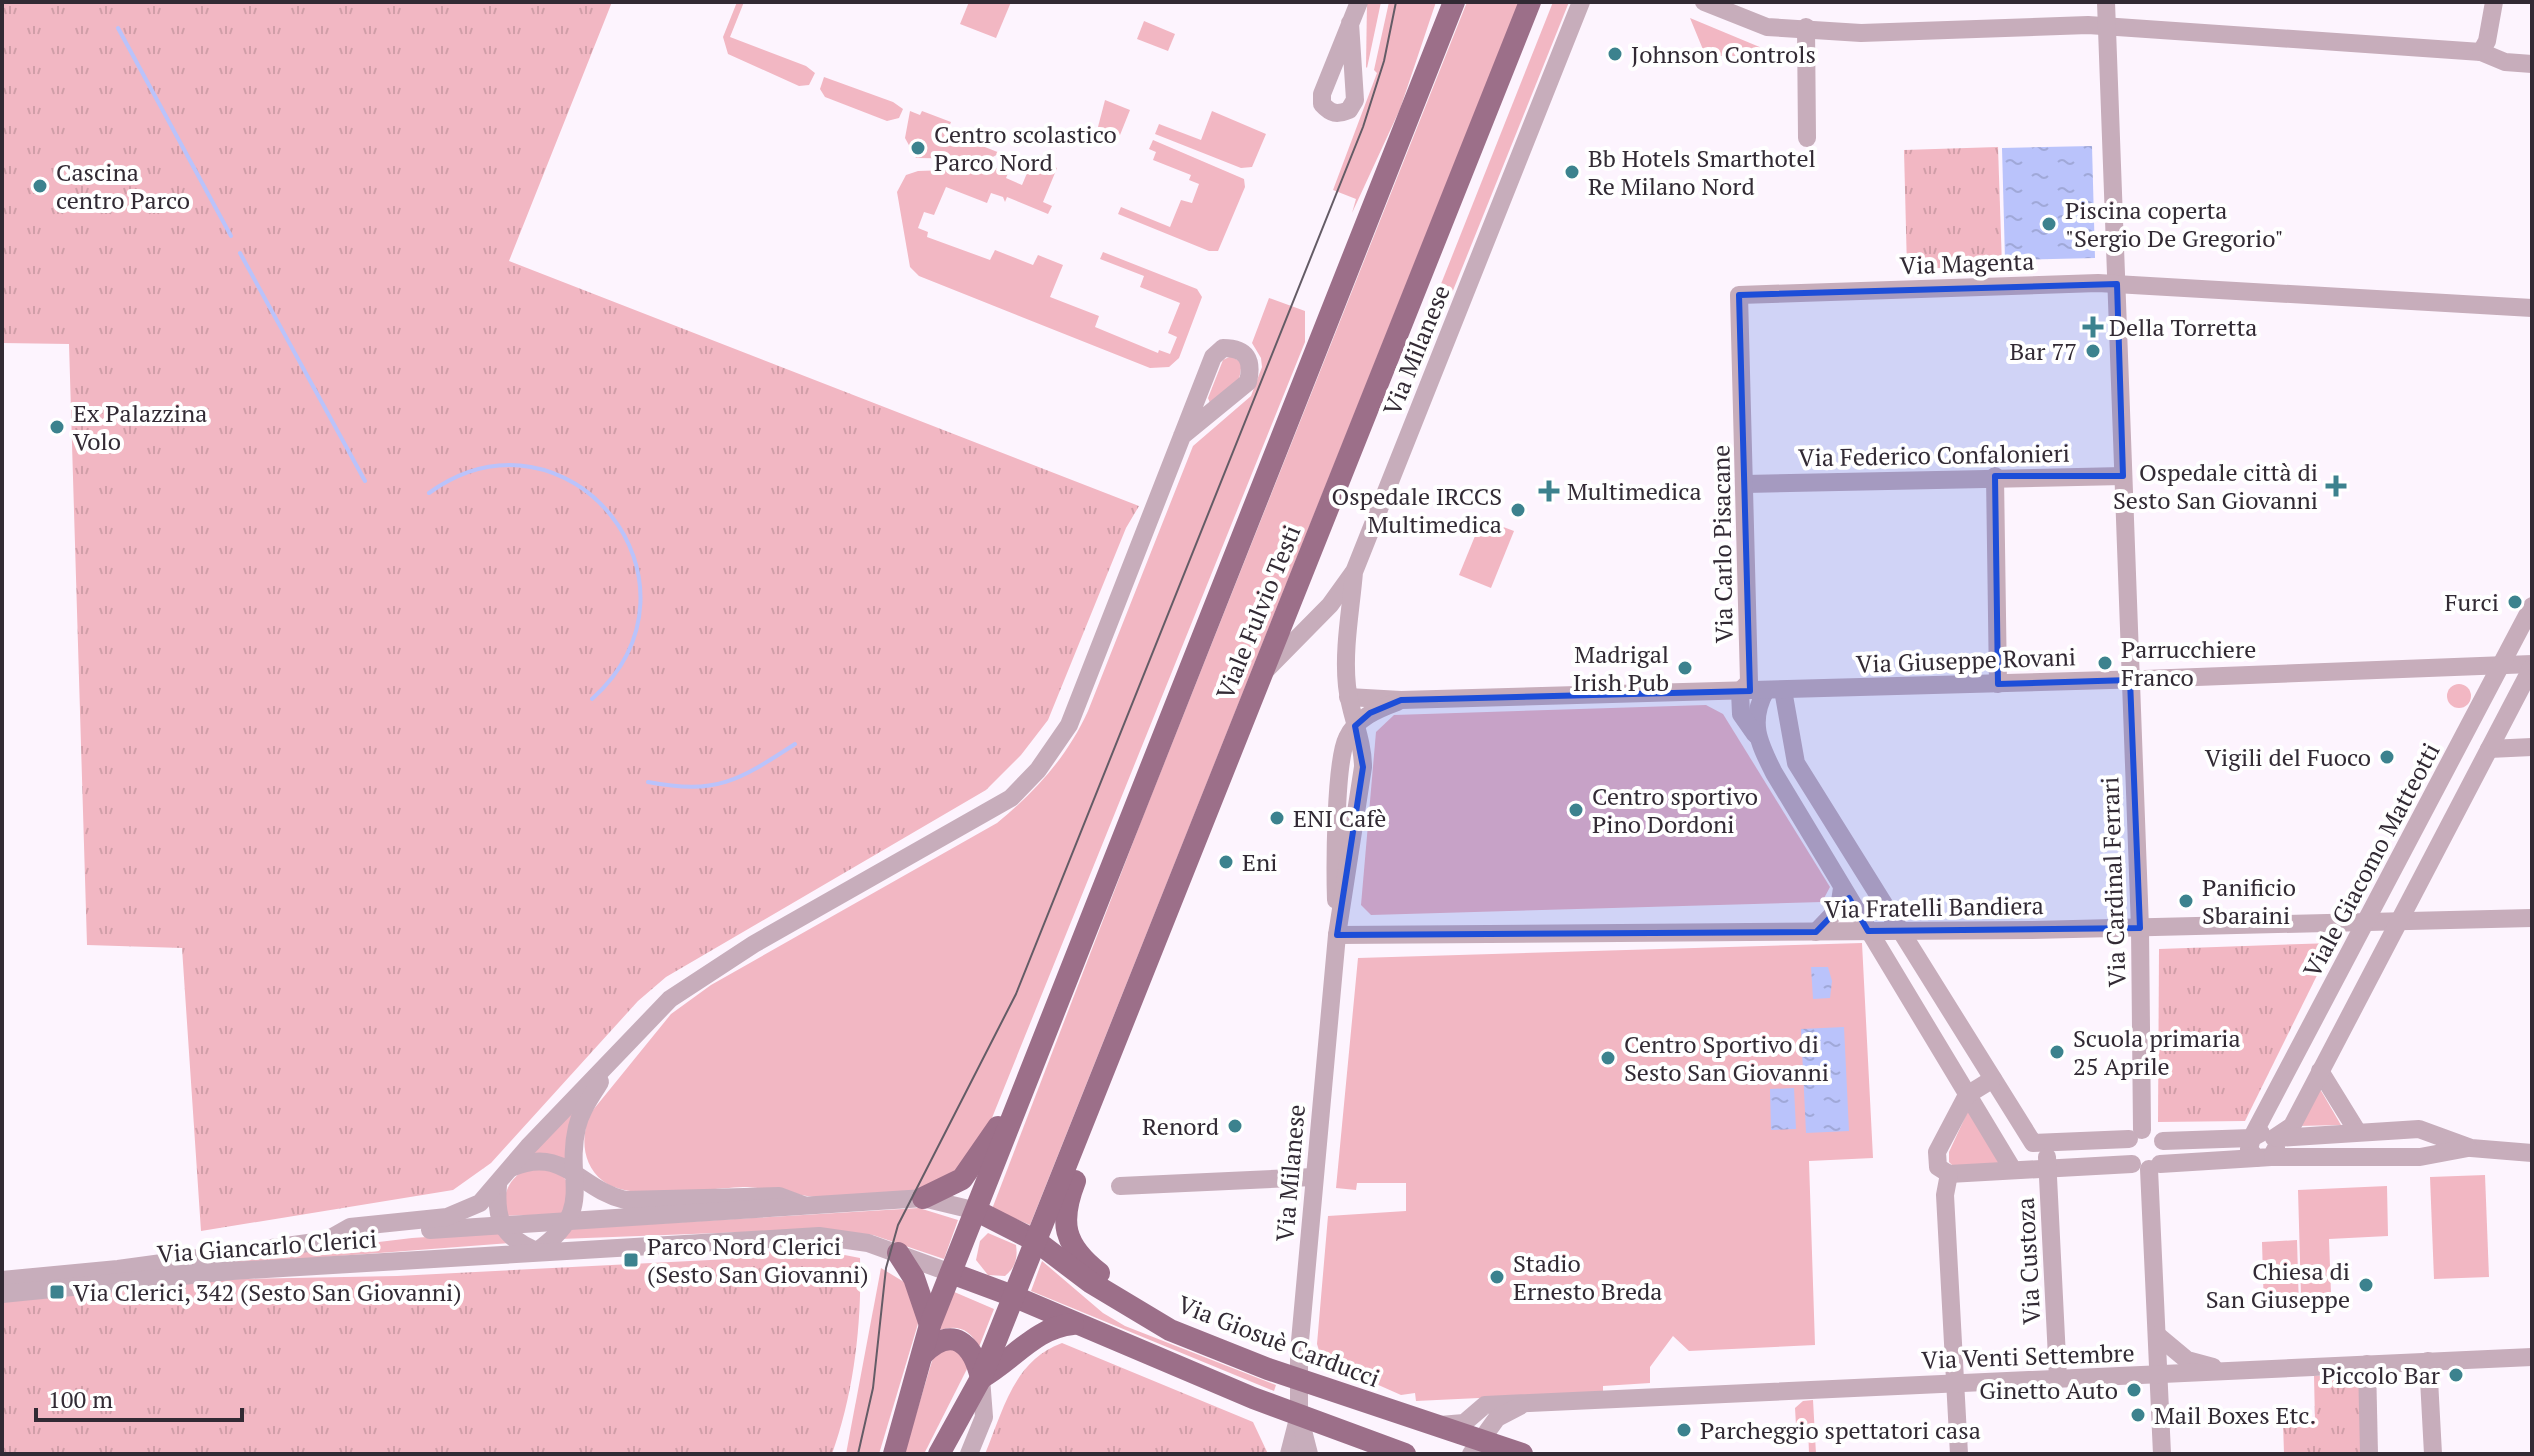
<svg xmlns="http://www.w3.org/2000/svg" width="2534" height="1456" viewBox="0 0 2534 1456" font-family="'PT Serif',serif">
	<defs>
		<pattern id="park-tufts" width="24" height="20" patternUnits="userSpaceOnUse" patternTransform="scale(2)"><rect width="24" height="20" fill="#f2b7c3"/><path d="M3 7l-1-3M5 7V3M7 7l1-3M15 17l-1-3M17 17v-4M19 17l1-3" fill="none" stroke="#d09ea8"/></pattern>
		<pattern id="water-ripples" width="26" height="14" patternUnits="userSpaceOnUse" patternTransform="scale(2)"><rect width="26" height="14" fill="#bac3fb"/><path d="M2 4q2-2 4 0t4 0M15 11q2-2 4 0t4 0" fill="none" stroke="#a0a8d8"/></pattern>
	</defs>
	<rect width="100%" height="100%" fill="#fdf4fe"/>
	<g fill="#f2b7c3">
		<polygon points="737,2 744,2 730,37 806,66 815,73 809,85 799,86 728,54 723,37"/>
		<polygon points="969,2 1011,2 996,38 960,24"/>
		<polygon points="1367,2 1381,2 1367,68 1366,67"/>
		<polygon points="1389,2 1436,2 1400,109 1352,213 1356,199 1333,190 1377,73 1374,70"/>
		<polygon points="1467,2 1519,2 1030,1225 992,1209 1142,819"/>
		<polygon points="1553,2 1569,2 1452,293 1439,289"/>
		<polygon points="1690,18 1781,56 1697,56 1704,52"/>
		<polygon points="1144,21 1175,34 1168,51 1137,39"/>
		<polygon points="824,77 893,102 903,109 899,118 887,121 825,97 820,89"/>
		<polygon points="1105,100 1130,110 1120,135 1098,127"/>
		<polygon points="910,111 920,115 922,111 951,122 947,132 1000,153 989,159 916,158 905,138"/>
		<polygon points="1212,111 1266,134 1252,167 1241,168 1155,134 1159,124 1201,140"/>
		<polygon points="1153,140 1244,179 1245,187 1218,251 1209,251 1118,214 1121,207 1170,227 1181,200 1192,203 1199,184 1189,180 1191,175 1153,160 1156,152 1149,149"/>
		<polygon points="1033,159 1057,168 1043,202 1052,206 1048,214 1007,197 1005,202 1003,197 991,193 987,203 946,187 934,215 924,212 918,228 928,232 927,237 990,260 995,250 1033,265 1038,255 1063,265 1050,297 1099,316 1095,327 1158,353 1159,350 1170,354 1177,337 1168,333 1180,303 1140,287 1144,276 1100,259 1103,252 1197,289 1202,297 1179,358 1169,367 1150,368 919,276 910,267 897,192 906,175 918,171 1006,168 1009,171 1006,178 1022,185"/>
		<path d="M1269 298 1305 311V342L977 1155C967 1164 953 1183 941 1186 907 1194 840 1201 807 1196 786 1193 768 1188 747 1187 712 1187 629 1203 603 1181 582 1164 581 1139 589 1115L671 1014 711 985 997 823C1036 791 1067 757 1088 711L1193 446 1251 396 1262 367 1261 358 1252 343Z"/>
		<polygon points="1231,356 1242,363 1239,380 1210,403 1208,398 1223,360"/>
		<polygon points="1482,519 1514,531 1491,588 1459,575"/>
		<circle cx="2459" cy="696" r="12"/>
		<polygon points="1706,705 1723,714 1830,887 1822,902 1371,915 1361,905 1376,732 1394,715"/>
		<polygon points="1862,943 1873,1158 1809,1161 1815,1345 1689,1351 1673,1336 1650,1367 1650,1383 1603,1386 1603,1392 1416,1401 1415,1393 1401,1395 1322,1360 1317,1344 1328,1216 1406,1211 1406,1183 1357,1183 1356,1190 1336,1188 1358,958"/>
		<polygon points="589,1087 570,1164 528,1155"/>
		<polygon points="2320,1089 2341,1125 2298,1126"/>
		<polygon points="1968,1111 2001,1163 1953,1166 1949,1162 1949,1152"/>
		<path d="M528 1168 561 1172 568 1184 564 1214 502 1216C504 1194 507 1179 528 1168Z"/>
		<polygon points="2485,1175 2489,1277 2434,1279 2430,1177"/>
		<polygon points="2387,1186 2388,1236 2329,1239 2331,1294 2301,1295 2298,1190"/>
		<polygon points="919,1208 958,1220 944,1259 873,1235 820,1229 560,1239 569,1229"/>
		<polygon points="501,1232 511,1243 130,1272 412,1238"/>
		<path d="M988 1233 1016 1245C1018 1258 1015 1268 1005 1276L988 1275 976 1260 980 1241Z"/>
		<polygon points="2297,1240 2299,1309 2264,1310 2262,1242"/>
		<polygon points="1042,1261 1103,1313 1125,1326 1276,1385 1274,1391 1031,1291"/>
		<polygon points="881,1268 909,1285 920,1317 879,1454 846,1454"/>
		<path d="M952 1291 994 1309 979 1347C969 1328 957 1324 937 1331Z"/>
		<polygon points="956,1348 969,1365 924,1454 904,1454 932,1361 936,1353"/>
		<polygon points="1813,1400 1816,1454 1809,1454 1808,1425 1796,1425 1795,1408 1803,1401"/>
	</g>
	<g fill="url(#park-tufts)">
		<polygon points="2,2 612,2 509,261 1139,506 1126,528 1048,720 1021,755 986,790 666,977 638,1001 491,1163 453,1190 201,1231 182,948 87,945 69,344 2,343"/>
		<polygon points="1998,147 2002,266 1907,269 1904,150"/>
		<polygon points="2333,943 2245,1121 2158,1122 2159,949"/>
		<path d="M814 1249 860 1258C862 1323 854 1393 832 1454H2V1298L197 1280 397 1276 730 1259 746 1253Z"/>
		<path d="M1062 1343 1253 1422 1268 1454H985C1003 1411 1014 1360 1062 1343Z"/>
		<polygon points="2359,1375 2361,1454 2284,1454 2283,1422 2315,1421 2314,1376"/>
	</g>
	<g fill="url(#water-ripples)">
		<polygon points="2092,146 2095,258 2005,260 2002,148"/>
		<polygon points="1811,967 1828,967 1832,981 1830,998 1813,999"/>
		<polygon points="1844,1027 1849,1131 1806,1133 1801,1029"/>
		<polygon points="1794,1088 1796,1129 1771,1130 1770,1089"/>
	</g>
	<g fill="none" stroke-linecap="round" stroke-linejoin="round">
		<g stroke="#bac3fb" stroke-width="4">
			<polyline points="118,28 231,236"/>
			<polyline points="240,253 365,481"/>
			<path d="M429 493C567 394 721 582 592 699"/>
			<path d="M648 782C717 795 738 781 795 744"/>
		</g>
		<g stroke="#c7adbb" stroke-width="18">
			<polyline points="1704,2 1767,27 1861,33 2088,25 2481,52 2505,62 2532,64"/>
			<polyline points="2106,2 2140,928 2142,1130"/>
			<path d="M1350 23 1355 100 1349 110C1337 115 1331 114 1322 104V94L1359 2"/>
			<polyline points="1806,27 1807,138"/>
			<polyline points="2481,52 2487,41 2494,2"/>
			<polyline points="1995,476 1998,684"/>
			<polyline points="1745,484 2123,476"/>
			<polyline points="1266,670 1330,605 1353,573"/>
			<path d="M1766 690C1748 722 1759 743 1774 773L2013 1170"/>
			<polyline points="1783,690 1796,763 2033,1143 2129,1139"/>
			<polyline points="1740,691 1749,682 1739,295 2098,283 2532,308"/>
			<polyline points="1740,691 1741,714 1755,734"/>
			<polyline points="1348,697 1401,700 2145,679 2532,664"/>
			<polyline points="2489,749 2532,747"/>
			<path d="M1336 900C1335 869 1335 762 1347 738 1356 718 1378 709 1397 702"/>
			<polyline points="1816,932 1839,908 1842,888"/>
			<polyline points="1337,935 2032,930 2532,918"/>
			<polyline points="2320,1071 2357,1131"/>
			<polyline points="1993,1079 1967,1095 1937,1152 1938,1167 1949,1174 2132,1164"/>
			<polyline points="2252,1137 2532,606"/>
			<polyline points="2252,1138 2249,1149 2256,1158 2271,1157 2276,1148"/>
			<polyline points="2274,1138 2292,1126 2532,667"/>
			<polyline points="2277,1138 2419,1129 2471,1148 2532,1153"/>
			<polyline points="2163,1141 2252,1138 2261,1133"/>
			<polyline points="2047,1157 2058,1378"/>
			<polyline points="2271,1157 2420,1157 2468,1148"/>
			<polyline points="2160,1164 2256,1158"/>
			<path d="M511 1168C564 1145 579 1189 625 1200L779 1196 803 1205"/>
			<polyline points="2149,1169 2162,1454"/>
			<polyline points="1949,1174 1945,1195 1959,1454"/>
			<path d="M498 1185C495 1219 502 1236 534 1250"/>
			<polyline points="1120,1186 1313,1177"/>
			<polyline points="430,1230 909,1199 923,1198 977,1211"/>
			<path d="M327 1240 350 1227 447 1217 480 1203 528 1147 670 999 754 944 1011 798 1038 770 1069 725 1213 357 1223 348C1247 348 1253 360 1248 382L1182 436"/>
			<path d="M537 1251C597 1208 564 1184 577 1127 581 1110 591 1097 600 1082"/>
			<polyline points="2,1280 118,1269 337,1239"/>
			<polyline points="2,1294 232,1271 819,1236 868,1243 951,1273"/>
			<polyline points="2157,1335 2187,1360 2213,1367"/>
			<polyline points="2428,1361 2433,1454"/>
			<polyline points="2367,1364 2369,1454"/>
			<polyline points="1440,1425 1464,1423 1485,1405 2532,1357"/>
			<polyline points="969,1454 984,1417 981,1378"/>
			<polyline points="1289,1454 1299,1415"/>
			<path d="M1309 1454 1299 1415V1352L1337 935 1363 767C1363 739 1350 714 1347 686 1343 649 1351 609 1354 572L1581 2"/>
			<polyline points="1471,1454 1497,1418 1520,1406"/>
		</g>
		<g stroke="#9c6f89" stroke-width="22">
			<path d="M1075 1181C1059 1222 1063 1245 1099 1273"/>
			<polyline points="923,1198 962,1179 998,1127"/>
			<polyline points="977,1211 1036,1241 1090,1282 1170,1330 1268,1369 1522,1454"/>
			<polyline points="898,1253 914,1278 930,1325"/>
			<polyline points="951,1273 1013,1296 1253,1398 1405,1454"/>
			<path d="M923 1354C953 1324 973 1344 981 1378"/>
			<path d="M981 1378C1013 1360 1036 1327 1073 1324"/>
			<polyline points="894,1454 930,1325 1454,2"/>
			<polyline points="939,1454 981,1378 1530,2"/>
		</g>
		<polyline stroke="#645c66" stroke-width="2" points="858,1454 873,1388 886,1268 898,1225 1016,994 1363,127 1384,61 1396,2"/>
	</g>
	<path fill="#1d4ed8" fill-opacity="0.2" stroke="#1d4ed8" stroke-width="6" stroke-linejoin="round" d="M2117 284 2123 476H1995L1998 684 2130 680 2140 928 1868 931 1849 898 1816 932 1337 935 1363 767 1355 726 1370 713 1401 700 1750 691 1739 295Z"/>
	<g fill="#3c828e" stroke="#fff" stroke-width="3">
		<circle cx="1615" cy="54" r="8"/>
		<circle cx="918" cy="148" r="8"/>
		<circle cx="1572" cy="172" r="8"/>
		<circle cx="40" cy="186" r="8"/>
		<circle cx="2049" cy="224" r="8"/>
		<path d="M2089 315h8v8h8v8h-8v8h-8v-8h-8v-8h8z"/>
		<circle cx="2093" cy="351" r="8"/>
		<circle cx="57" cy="427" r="8"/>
		<path d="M2332 474h8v8h8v8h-8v8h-8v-8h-8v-8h8z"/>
		<path d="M1545 479h8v8h8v8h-8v8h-8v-8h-8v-8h8z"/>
		<circle cx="1518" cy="510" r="8"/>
		<circle cx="2515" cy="602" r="8"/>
		<circle cx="2105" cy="663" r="8"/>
		<circle cx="1685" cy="668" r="8"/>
		<circle cx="2387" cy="757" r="8"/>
		<circle cx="1576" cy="810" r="8"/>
		<circle cx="1277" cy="818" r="8"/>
		<circle cx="1226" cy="862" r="8"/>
		<circle cx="2186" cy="901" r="8"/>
		<circle cx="2057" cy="1052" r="8"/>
		<circle cx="1608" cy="1058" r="8"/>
		<circle cx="1235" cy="1126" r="8"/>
		<rect x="623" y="1252" width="16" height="16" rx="4"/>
		<circle cx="1497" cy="1277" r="8"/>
		<circle cx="2366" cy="1285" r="8"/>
		<rect x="49" y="1284" width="16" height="16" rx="4"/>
		<circle cx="2456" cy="1375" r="8"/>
		<circle cx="2134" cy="1390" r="8"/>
		<circle cx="2138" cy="1415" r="8"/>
		<circle cx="1684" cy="1430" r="8"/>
	</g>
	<g text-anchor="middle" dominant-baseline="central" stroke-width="8" stroke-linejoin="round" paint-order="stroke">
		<g font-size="24" fill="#322a34" stroke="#fff" text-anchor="start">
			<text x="1631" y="54">Johnson Controls</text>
			<text x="934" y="134">Centro scolastico<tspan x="934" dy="28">Parco Nord</tspan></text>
			<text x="1588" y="158">Bb Hotels Smarthotel<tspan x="1588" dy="28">Re Milano Nord</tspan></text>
			<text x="56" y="172">Cascina<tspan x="56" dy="28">centro Parco</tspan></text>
			<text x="2065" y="210">Piscina coperta<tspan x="2065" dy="28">"Sergio De Gregorio"</tspan></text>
			<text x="2109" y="327">Della Torretta</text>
			<text x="2077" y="351" text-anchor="end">Bar 77</text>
			<text x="73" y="413">Ex Palazzina<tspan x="73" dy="28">Volo</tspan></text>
			<text x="2318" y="472" text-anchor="end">Ospedale città di<tspan x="2318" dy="28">Sesto San Giovanni</tspan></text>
			<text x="1567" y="491">Multimedica</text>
			<text x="1502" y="496" text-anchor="end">Ospedale IRCCS<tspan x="1502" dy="28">Multimedica</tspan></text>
			<text x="2499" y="602" text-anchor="end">Furci</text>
			<text x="2121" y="649">Parrucchiere<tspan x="2121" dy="28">Franco</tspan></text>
			<text x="1669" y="654" text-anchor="end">Madrigal<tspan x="1669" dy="28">Irish Pub</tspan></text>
			<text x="2371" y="757" text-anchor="end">Vigili del Fuoco</text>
			<text x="1592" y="796">Centro sportivo<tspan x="1592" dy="28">Pino Dordoni</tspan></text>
			<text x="1293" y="818">ENI Cafè</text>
			<text x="1242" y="862">Eni</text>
			<text x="2202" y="887">Panificio<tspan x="2202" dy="28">Sbaraini</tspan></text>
			<text x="2073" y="1038">Scuola primaria<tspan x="2073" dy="28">25 Aprile</tspan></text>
			<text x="1624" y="1044">Centro Sportivo di<tspan x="1624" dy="28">Sesto San Giovanni</tspan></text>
			<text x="1219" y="1126" text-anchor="end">Renord</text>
			<text x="647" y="1246">Parco Nord Clerici<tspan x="647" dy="28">(Sesto San Giovanni)</tspan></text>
			<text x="1513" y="1263">Stadio<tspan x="1513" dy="28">Ernesto Breda</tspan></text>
			<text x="2350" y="1271" text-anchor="end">Chiesa di<tspan x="2350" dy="28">San Giuseppe</tspan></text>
			<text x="73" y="1292">Via Clerici, 342 (Sesto San Giovanni)</text>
			<text x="2440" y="1375" text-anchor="end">Piccolo Bar</text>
			<text x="2118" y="1390" text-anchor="end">Ginetto Auto</text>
			<text x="2154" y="1415">Mail Boxes Etc.</text>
			<text x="1700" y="1430">Parcheggio spettatori casa</text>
		</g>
		<g font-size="24" fill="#322a34" stroke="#fff">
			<text transform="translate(1967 263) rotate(-2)">Via Magenta</text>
			<text transform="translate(1416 350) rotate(-68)">Via Milanese</text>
			<text transform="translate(1934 455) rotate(-1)">Via Federico Confalonieri</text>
			<text transform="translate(1722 544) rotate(-91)">Via Carlo Pisacane</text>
			<text transform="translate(1258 612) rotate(-68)">Viale Fulvio Testi</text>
			<text transform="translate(1966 660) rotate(-2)">Via Giuseppe Rovani</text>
			<text transform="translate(2371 860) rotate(-62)">Viale Giacomo Matteotti</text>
			<text transform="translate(2113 882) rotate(-92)">Via Cardinal Ferrari</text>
			<text transform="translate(1934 907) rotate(-1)">Via Fratelli Bandiera</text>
			<text transform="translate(1290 1173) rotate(-85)">Via Milanese</text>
			<text transform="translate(267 1246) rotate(-4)">Via Giancarlo Clerici</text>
			<text transform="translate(2028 1261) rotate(-93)">Via Custoza</text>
			<text transform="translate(1279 1341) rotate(21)">Via Giosuè Carducci</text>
			<text transform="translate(2028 1356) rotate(-2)">Via Venti Settembre</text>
		</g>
	</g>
	<rect width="2534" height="1456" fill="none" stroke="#322a34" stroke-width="8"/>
	<path d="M36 1408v12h206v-12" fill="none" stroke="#322a34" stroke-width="4"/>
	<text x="48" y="1408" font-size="24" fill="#322a34" stroke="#ffffff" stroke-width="6" paint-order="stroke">100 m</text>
</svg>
